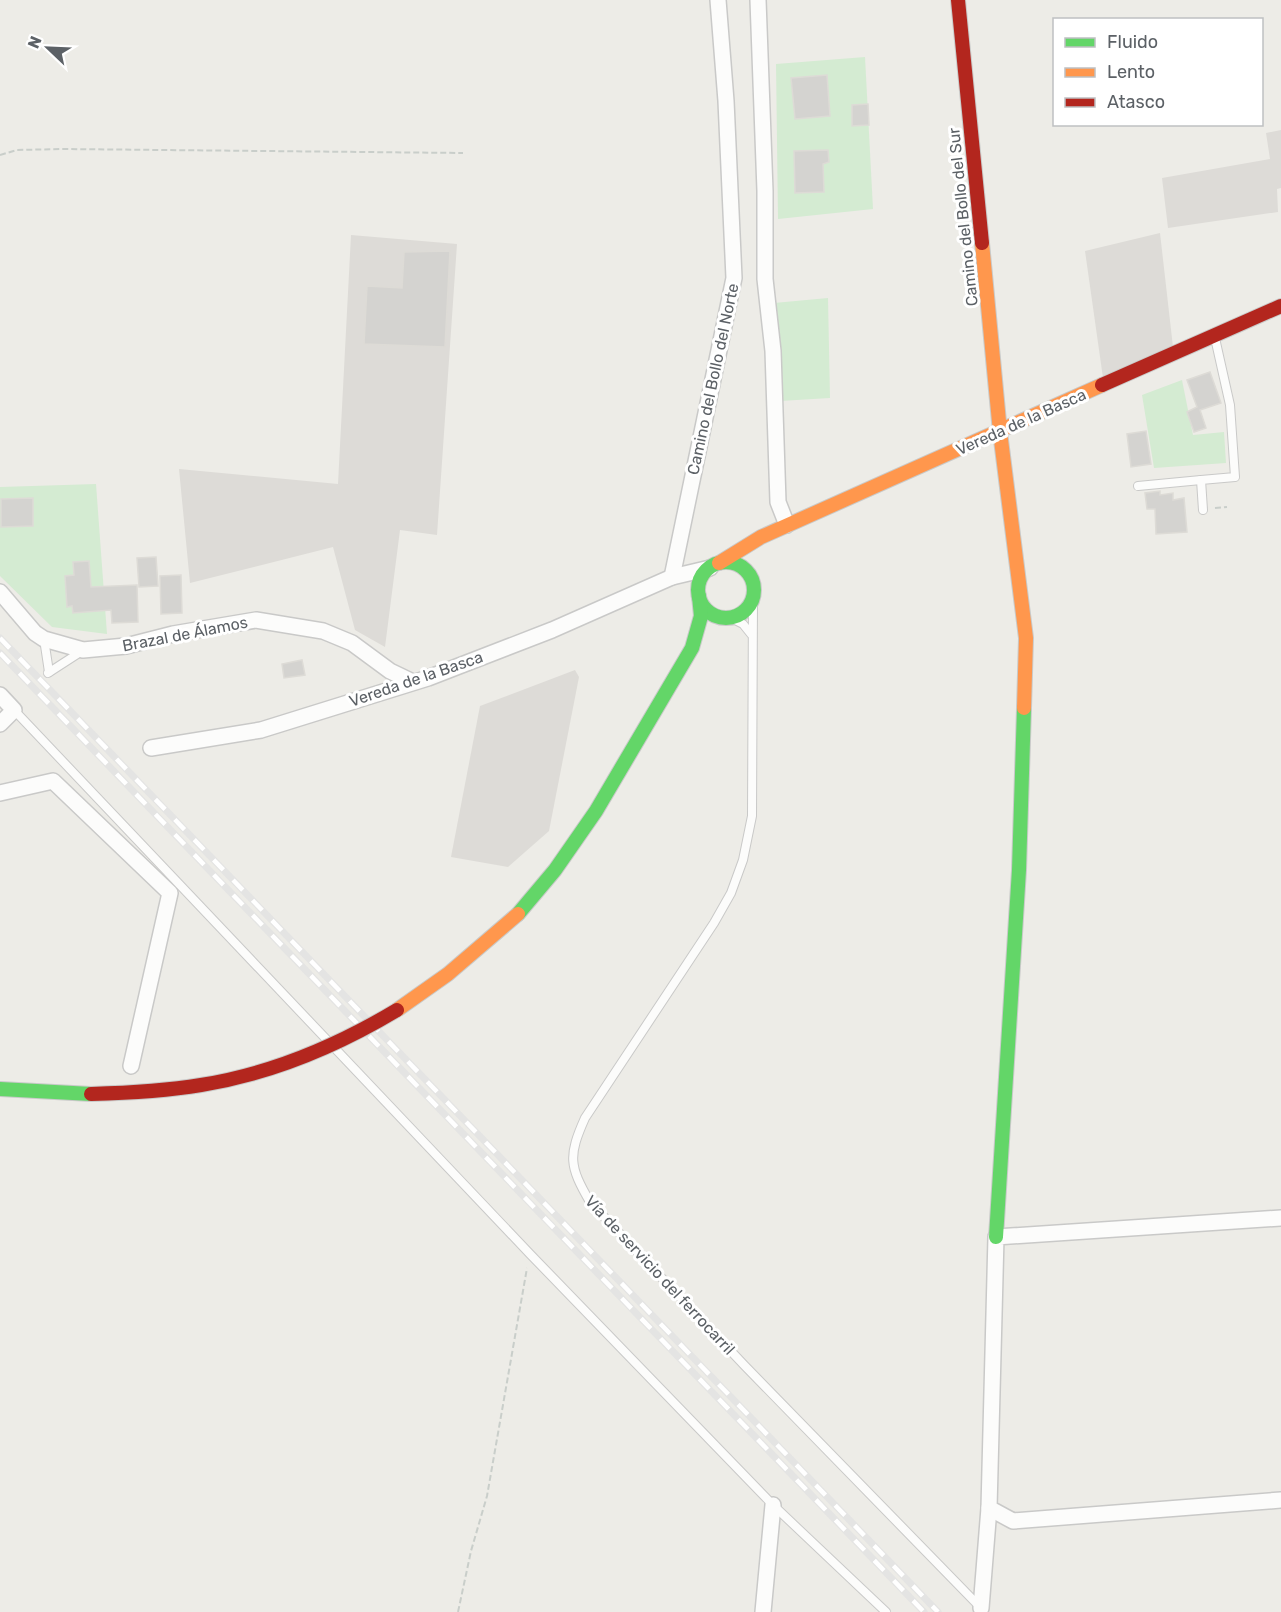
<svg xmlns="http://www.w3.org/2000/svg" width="1281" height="1612" viewBox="0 0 1281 1612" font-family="Rubik,sans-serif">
	<rect width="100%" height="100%" fill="#edece7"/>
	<g fill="#dddbd7">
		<polygon points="1281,130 1281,188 1277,189 1278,212 1168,228 1162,178 1270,159 1266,133"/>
		<polygon points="1160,233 1173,347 1104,385 1085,251"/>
		<polygon points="351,235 457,244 437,535 400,530 385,647 355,630 333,547 190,583 179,469 338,484"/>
		<polygon points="575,670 579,677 549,831 508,867 451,857 480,706"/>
	</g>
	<g fill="#d4ebd2">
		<polygon points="865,57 873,209 778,219 776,64"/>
		<polygon points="828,298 830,398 780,401 774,303"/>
		<polygon points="1182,380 1193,435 1224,432 1226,463 1154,468 1142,395"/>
		<polygon points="96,484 107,634 52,627 0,576 0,487"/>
	</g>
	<g fill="#d4d3d0" stroke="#dddbd6" stroke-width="1.5">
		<polygon points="827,75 830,116 795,119 791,78"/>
		<polygon points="868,104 869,125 852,126 852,105"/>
		<polygon points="828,150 829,162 823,164 824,192 795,193 794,151"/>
		<polygon points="450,251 445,347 364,344 367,286 402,288 404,252"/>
		<polygon points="1210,372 1221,403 1200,410 1206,428 1194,432 1187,412 1197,407 1187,380"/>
		<polygon points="1146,431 1151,464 1131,467 1127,434"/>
		<polygon points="1160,491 1160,495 1173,493 1173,500 1184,498 1187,532 1156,534 1155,509 1147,509 1145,493"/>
		<polygon points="33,498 33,526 1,527 1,499"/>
		<polygon points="156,557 158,586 139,587 137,558"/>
		<polygon points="89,561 91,587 137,585 138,622 112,623 111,610 73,613 72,606 67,607 65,576 74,575 73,562"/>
		<polygon points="181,575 182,613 161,614 160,576"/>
		<polygon points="302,660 305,675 284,678 282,664"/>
	</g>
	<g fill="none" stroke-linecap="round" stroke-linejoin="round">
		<g stroke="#c9c9c8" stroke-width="10">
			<g id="lane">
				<polyline points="1138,486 1201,480"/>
				<polyline points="1203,510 1201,480 1235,477 1230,405 1215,338"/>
				<path d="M753 599 752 816 743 860 731 893 714 923 585 1118C568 1156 569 1166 590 1202L745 1366 980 1607"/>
				<polyline points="731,618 743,624 751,634"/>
				<polyline points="44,639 49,672"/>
				<polyline points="48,673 82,651"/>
				<polyline points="14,710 530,1254 773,1505 886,1612"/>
			</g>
		</g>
		<g stroke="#c9c9c8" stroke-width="18">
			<g id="street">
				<polyline points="758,0 765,191 765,279 773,351 778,502 787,525"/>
				<polyline points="672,577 734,278 726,101 718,0"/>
				<polyline points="0,592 35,633 44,639 83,650 126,646 173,634 256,620 323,631 352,643 390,671 413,682"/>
				<polyline points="0,695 14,710 0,724"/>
				<polyline points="151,748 261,730 428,678 552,630 672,577 710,568"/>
				<polyline points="0,793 53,781 170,893 131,1066"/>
				<polyline points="1281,1218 996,1237 989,1508 1013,1521 1281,1500"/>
				<polyline points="981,1608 989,1508"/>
				<polyline points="763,1612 773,1505"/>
			</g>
		</g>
		<g stroke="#c9cac9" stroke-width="16">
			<g id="fast">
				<circle cx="726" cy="590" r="28"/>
				<polyline points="518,914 555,870 596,811 692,648 701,616 699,596"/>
				<polyline points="0,1089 91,1094"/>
				<polyline points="996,1237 1019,870 1024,708"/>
			</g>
		</g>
		<g stroke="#c9cac9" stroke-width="16">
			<g id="slow">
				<polyline points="982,243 1000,432 1026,638 1024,708"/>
				<polyline points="719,563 761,537 1102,385"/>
			</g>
		</g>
		<g stroke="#c9cac9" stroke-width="16">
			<g id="jam">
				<polyline points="958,0 982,243"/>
				<polyline points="1102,385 1281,306"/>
			</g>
		</g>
		<g stroke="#c9ceca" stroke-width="2" stroke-dasharray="6 3" stroke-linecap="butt">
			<polyline points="0,155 17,150 64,149 463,153"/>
			<polyline points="1215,508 1227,507"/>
			<polyline points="458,1612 471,1551 487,1496 527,1268"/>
		</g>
		<use href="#lane" stroke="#fcfcfb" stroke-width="8"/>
		<use href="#street" stroke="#fcfcfb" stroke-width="15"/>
		<use href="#fast" stroke="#63d668" stroke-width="14"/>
		<use href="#slow" stroke="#ff974d" stroke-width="14"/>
		<use href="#jam" stroke="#b3261e" stroke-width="14"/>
		<g stroke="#e4e4e3" stroke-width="7">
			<g id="rail">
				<polyline points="0,638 938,1612"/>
				<polyline points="0,653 924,1612"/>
			</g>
		</g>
		<use href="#rail" stroke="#fff" stroke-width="4.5" stroke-dasharray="14" stroke-linecap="butt"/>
		<g stroke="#c9cac9" stroke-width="16" stroke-linecap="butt">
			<polyline id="slow-bridge" points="397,1010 448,974 518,914"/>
		</g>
		<g stroke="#c9cac9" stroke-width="16" stroke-linecap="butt">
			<path id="jam-bridge" d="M91 1094C128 1093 165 1091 201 1085 270 1074 337 1046 397 1010"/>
		</g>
		<use href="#slow-bridge" stroke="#ff974d" stroke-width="14"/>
		<use href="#jam-bridge" stroke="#b3261e" stroke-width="14"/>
	</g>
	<g text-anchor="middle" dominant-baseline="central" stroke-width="6" stroke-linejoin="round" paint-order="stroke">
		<g font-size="16" fill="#5c6166" stroke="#fff">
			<text transform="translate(963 217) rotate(-96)">Camino del Bollo del Sur</text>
			<text transform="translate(713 379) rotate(-78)">Camino del Bollo del Norte</text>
			<text transform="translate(1021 422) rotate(-24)">Vereda de la Basca</text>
			<text transform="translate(185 634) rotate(-11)">Brazal de Álamos</text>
			<text transform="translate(416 679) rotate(-19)">Vereda de la Basca</text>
			<text transform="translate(660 1275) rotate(47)">Vía de servicio del ferrocarril</text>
		</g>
	</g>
	<rect x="1053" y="18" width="210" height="108" fill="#ffffff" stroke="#bec0c2" stroke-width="1.5"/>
	<rect x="1065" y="38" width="30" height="9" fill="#63d668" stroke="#bec0c2" stroke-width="1.5"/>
	<text x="1107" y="48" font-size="18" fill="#5c6166">Fluido</text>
	<rect x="1065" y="68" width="30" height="9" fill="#ff974d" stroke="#bec0c2" stroke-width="1.5"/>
	<text x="1107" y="78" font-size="18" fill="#5c6166">Lento</text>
	<rect x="1065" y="98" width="30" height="9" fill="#b3261e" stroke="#bec0c2" stroke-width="1.5"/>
	<text x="1107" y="108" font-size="18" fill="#5c6166">Atasco</text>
	<g transform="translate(48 48) rotate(293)" stroke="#ffffff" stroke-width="4.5" paint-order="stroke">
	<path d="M0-4.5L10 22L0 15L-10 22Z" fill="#5c6166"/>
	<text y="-9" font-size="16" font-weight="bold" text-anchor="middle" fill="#5c6166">N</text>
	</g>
</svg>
